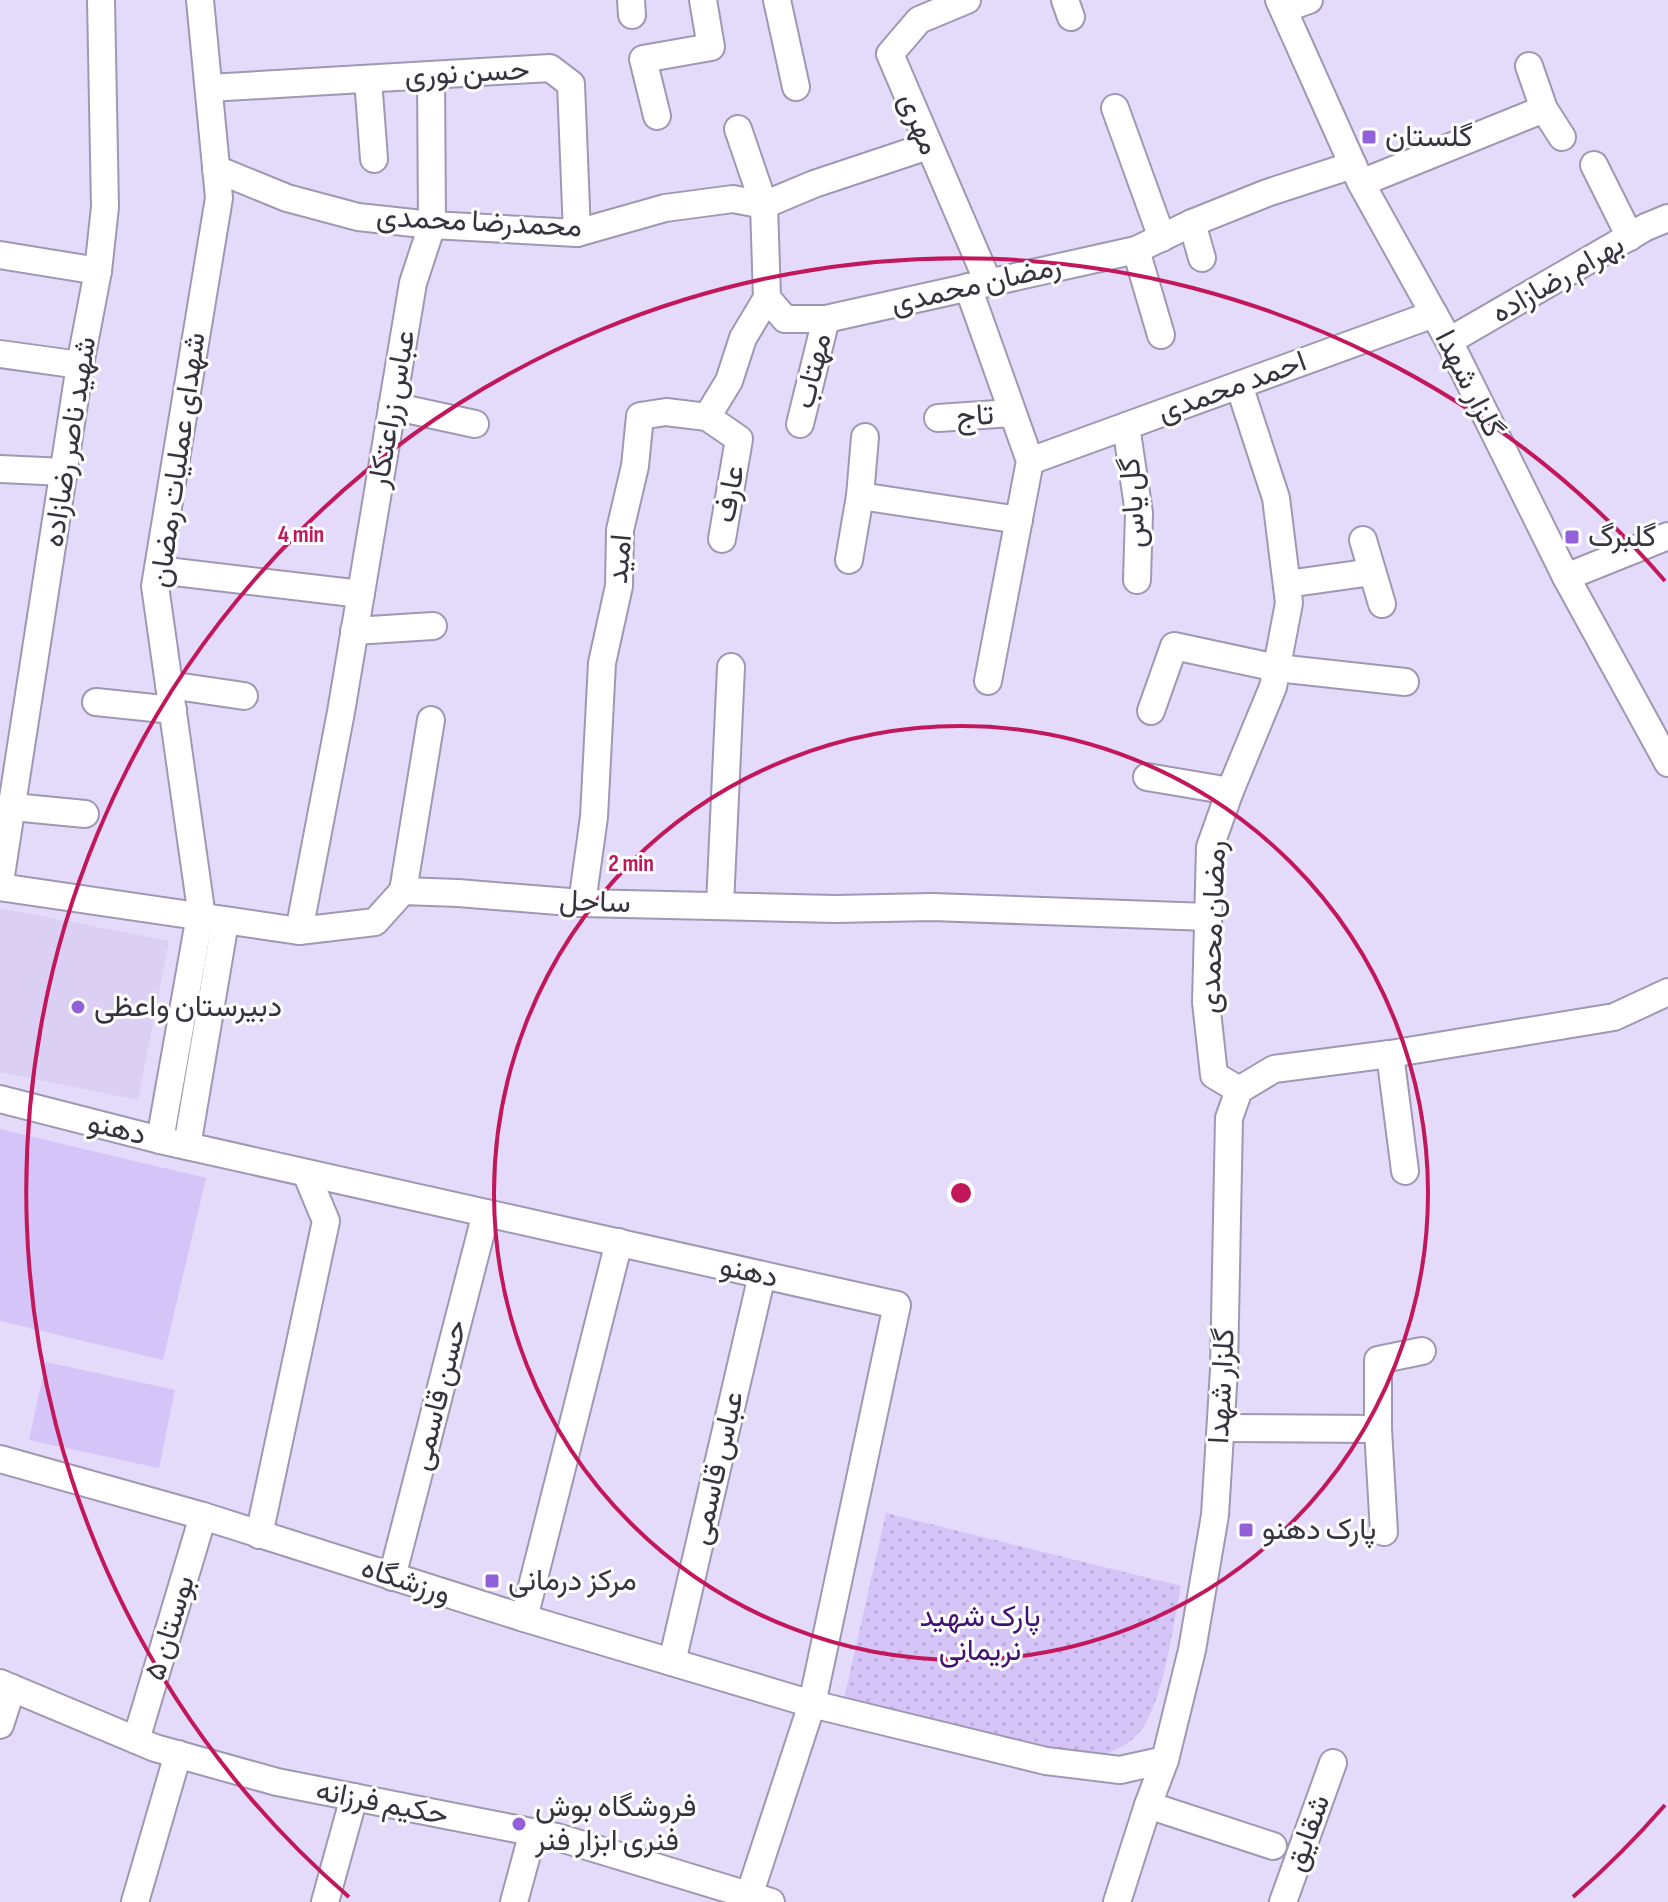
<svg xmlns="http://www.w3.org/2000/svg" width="1668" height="1902" viewBox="0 0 1668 1902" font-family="'Sofia Sans Condensed',Vazirmatn,sans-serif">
	<defs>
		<pattern id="park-dots" width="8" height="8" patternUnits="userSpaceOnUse" patternTransform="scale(2)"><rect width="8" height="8" fill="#d4c4f8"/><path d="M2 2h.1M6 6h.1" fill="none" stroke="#b7a9d6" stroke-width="1.8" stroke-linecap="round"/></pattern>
	</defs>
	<rect width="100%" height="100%" fill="#e4dbfa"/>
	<polygon fill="#dbcff4" points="0,908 169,941 138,1100 0,1072"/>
	<path fill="url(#park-dots)" d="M886 1513 1181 1586C1173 1624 1163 1709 1137 1735 1124 1748 1110 1753 1092 1757L844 1699Z"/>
	<g fill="#d4c4f8">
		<polygon points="0,1129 206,1178 163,1360 0,1321"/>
		<polygon points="46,1362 175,1390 159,1468 29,1440"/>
	</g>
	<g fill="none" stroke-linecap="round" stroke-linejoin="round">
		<g stroke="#a097b3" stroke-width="30">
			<g id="minor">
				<polyline points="631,0 632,15"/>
				<polyline points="777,0 796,87"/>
				<polyline points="967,0 919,20 890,54 988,282"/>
				<polyline points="1065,0 1071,17"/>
				<polyline points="1279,0 1361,183 1449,341 1566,577 1668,763"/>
				<polyline points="1284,9 1309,0"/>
				<polyline points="1529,66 1544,109 1562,137"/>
				<polyline points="368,79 374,159"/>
				<polyline points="209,88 550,68 571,84 577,233"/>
				<polyline points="1115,108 1162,238"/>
				<polyline points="657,116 643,59 711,47 703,0"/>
				<polyline points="738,129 764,205 767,298 785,319 826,319 1136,250 1192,223 1267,193 1353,165"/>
				<polyline points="1594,165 1630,237"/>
				<polyline points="216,169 287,198 358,217 432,225 577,233 665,208 733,199 764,205 814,184 928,146"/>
				<polyline points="1361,183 1544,109"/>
				<polyline points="1192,223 1202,258"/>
				<polyline points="1136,250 1161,335"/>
				<polyline points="0,255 98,271"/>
				<polyline points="968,287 1030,461 988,681"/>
				<polyline points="1449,341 1646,227 1668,218"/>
				<polyline points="0,354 80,365"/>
				<polyline points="1239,385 1276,498 1289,603 1273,687 1230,791 1210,847 1206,1002 1214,1075 1239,1090"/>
				<polyline points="392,406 475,424"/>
				<polyline points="707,417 739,439 722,539"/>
				<polyline points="938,418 1012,413"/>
				<polyline points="800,424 826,319"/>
				<polyline points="1126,426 1139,513 1137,580"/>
				<polyline points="1030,461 1434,314"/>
				<polyline points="0,469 65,472"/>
				<polyline points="860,496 1019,520"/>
				<polyline points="1363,540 1382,604"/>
				<polyline points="849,560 860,496 865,437"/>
				<polyline points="158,570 361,594"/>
				<polyline points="1566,577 1668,536"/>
				<polyline points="1287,584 1372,572"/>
				<polyline points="354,631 433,626"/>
				<polyline points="169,685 244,696"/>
				<polyline points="96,702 173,710"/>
				<polyline points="1151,711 1174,646 1277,668 1405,682"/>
				<polyline points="1147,777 1230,791"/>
				<polyline points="13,807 85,814"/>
				<polyline points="0,882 80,365 98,271 105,207 101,0"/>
				<polyline points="0,887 299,931 375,922 403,891 458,893 582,903 835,909 932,907 1208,917"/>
				<polyline points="403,891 431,720"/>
				<polyline points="582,903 594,817 602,663 619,586 620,530 635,466 640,416 666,412 707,417 729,381 743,338 767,298"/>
				<polyline points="720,905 731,667"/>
				<polyline points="299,931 341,712 413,283 432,225 431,75"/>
				<polyline points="1390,1054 1405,1171"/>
				<polyline points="0,1099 160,1140 897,1305 812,1704 747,1902"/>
				<polyline points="160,1140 201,910 155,586 219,198 200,0"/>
				<polyline points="187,1146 225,922"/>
				<polyline points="1221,1428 1378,1429"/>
				<polyline points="0,1459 203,1516 524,1618 812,1704 1046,1761 1120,1770 1165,1760 1192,1650 1215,1515 1224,1370 1229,1118 1239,1090 1274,1069 1390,1054 1614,1017 1668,992"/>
				<polyline points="1384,1532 1378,1429 1378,1360 1422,1351"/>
				<polyline points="259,1535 326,1221 306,1173"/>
				<polyline points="392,1577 486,1213"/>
				<polyline points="524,1618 619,1242"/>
				<polyline points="672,1662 762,1275"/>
				<polyline points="0,1683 155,1748 277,1782 557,1837 771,1902"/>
				<polyline points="0,1725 12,1688"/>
				<polyline points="136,1740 203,1516"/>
				<polyline points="1148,1805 1273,1846"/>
				<polyline points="135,1902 178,1754"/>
				<polyline points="325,1902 354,1797"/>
				<polyline points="514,1902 533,1832"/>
				<polyline points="1117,1902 1148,1805 1165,1760"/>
				<polyline points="1283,1902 1333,1763"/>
			</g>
		</g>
		<use href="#minor" stroke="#fff" stroke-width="26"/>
	</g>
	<g fill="none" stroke="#c2185b" stroke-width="4">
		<circle cx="961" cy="1193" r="467"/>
		<path d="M1665 1805A933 933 0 0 1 1573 1897M349 1897A933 933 0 1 1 1665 581"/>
	</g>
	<g fill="#9161da" stroke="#fff" stroke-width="3">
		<rect x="1361" y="129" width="16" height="16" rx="4"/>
		<rect x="1564" y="529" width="16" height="16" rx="4"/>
		<circle cx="78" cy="1007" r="8"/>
		<rect x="1238" y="1522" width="16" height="16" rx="4"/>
		<rect x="484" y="1573" width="16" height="16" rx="4"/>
		<circle cx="519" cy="1824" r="8"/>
	</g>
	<g text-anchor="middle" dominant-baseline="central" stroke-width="6" stroke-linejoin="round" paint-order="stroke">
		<g font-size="30" fill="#373440" stroke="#fff">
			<text transform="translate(467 73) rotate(-3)">حسن نوری</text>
			<text transform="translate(919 124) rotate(68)">مهری</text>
			<text transform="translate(479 222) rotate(3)">محمدرضا محمدی</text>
			<text transform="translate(1558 279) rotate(-30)">بهرام رضازاده</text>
			<text transform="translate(976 285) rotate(-13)">رمضان محمدی</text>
			<text transform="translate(813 371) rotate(-76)">مهتاب</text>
			<text transform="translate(1469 384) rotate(63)">گلزار شهدا</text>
			<text transform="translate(1232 387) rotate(-20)">احمد محمدی</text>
			<text transform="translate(392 409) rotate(-80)">عباس زراعتکار</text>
			<text transform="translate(975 416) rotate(-4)">تاج</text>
			<text transform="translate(70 442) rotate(-81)">شهید ناصر رضازاده</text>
			<text transform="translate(178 460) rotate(-82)">شهدای عملیات رمضان</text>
			<text transform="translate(730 494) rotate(-80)">عارف</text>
			<text transform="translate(1133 503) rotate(-94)">گل یاس</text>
			<text transform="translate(620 559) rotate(-85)">امید</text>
			<text transform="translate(595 902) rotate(2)">ساحل</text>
			<text transform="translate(1213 927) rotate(-88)">رمضان محمدی</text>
			<text transform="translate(117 1129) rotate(14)">دهنو</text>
			<text transform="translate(749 1272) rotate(13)">دهنو</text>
			<text transform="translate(1222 1386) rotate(-87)">گلزار شهدا</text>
			<text transform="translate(439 1395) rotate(-76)">حسن قاسمی</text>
			<text transform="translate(717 1468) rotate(-77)">عباس قاسمی</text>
			<text transform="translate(406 1581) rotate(18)">ورزشگاه</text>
			<text transform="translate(170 1628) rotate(-73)">بوستان ۵</text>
			<text transform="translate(382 1803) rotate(11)">حکیم فرزانه</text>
			<text transform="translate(1308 1833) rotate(-70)">شقایق</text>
		</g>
		<g font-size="30" fill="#373440" stroke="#fff" text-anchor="start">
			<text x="1385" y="137">گلستان</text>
			<text x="1588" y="537">گلبرگ</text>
			<text x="94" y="1007">دبیرستان واعظی</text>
			<text x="1262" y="1530">پارک دهنو</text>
			<text x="508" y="1581">مرکز درمانی</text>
			<text x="535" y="1807">فروشگاه بوش<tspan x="535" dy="34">فنری ابزار فنر</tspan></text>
		</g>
		<g font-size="30" fill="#411173" stroke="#fff">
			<text x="980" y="1617">پارک شهید<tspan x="980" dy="34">نریمانی</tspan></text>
		</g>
	</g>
	<circle cx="961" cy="1193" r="12" fill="#c2185b" stroke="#fff" stroke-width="4"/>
	<g font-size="24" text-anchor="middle" font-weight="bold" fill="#c2185b" stroke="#fff" stroke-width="6" stroke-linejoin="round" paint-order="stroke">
		<text x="301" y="542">4 min</text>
		<text x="631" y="871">2 min</text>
	</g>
</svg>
